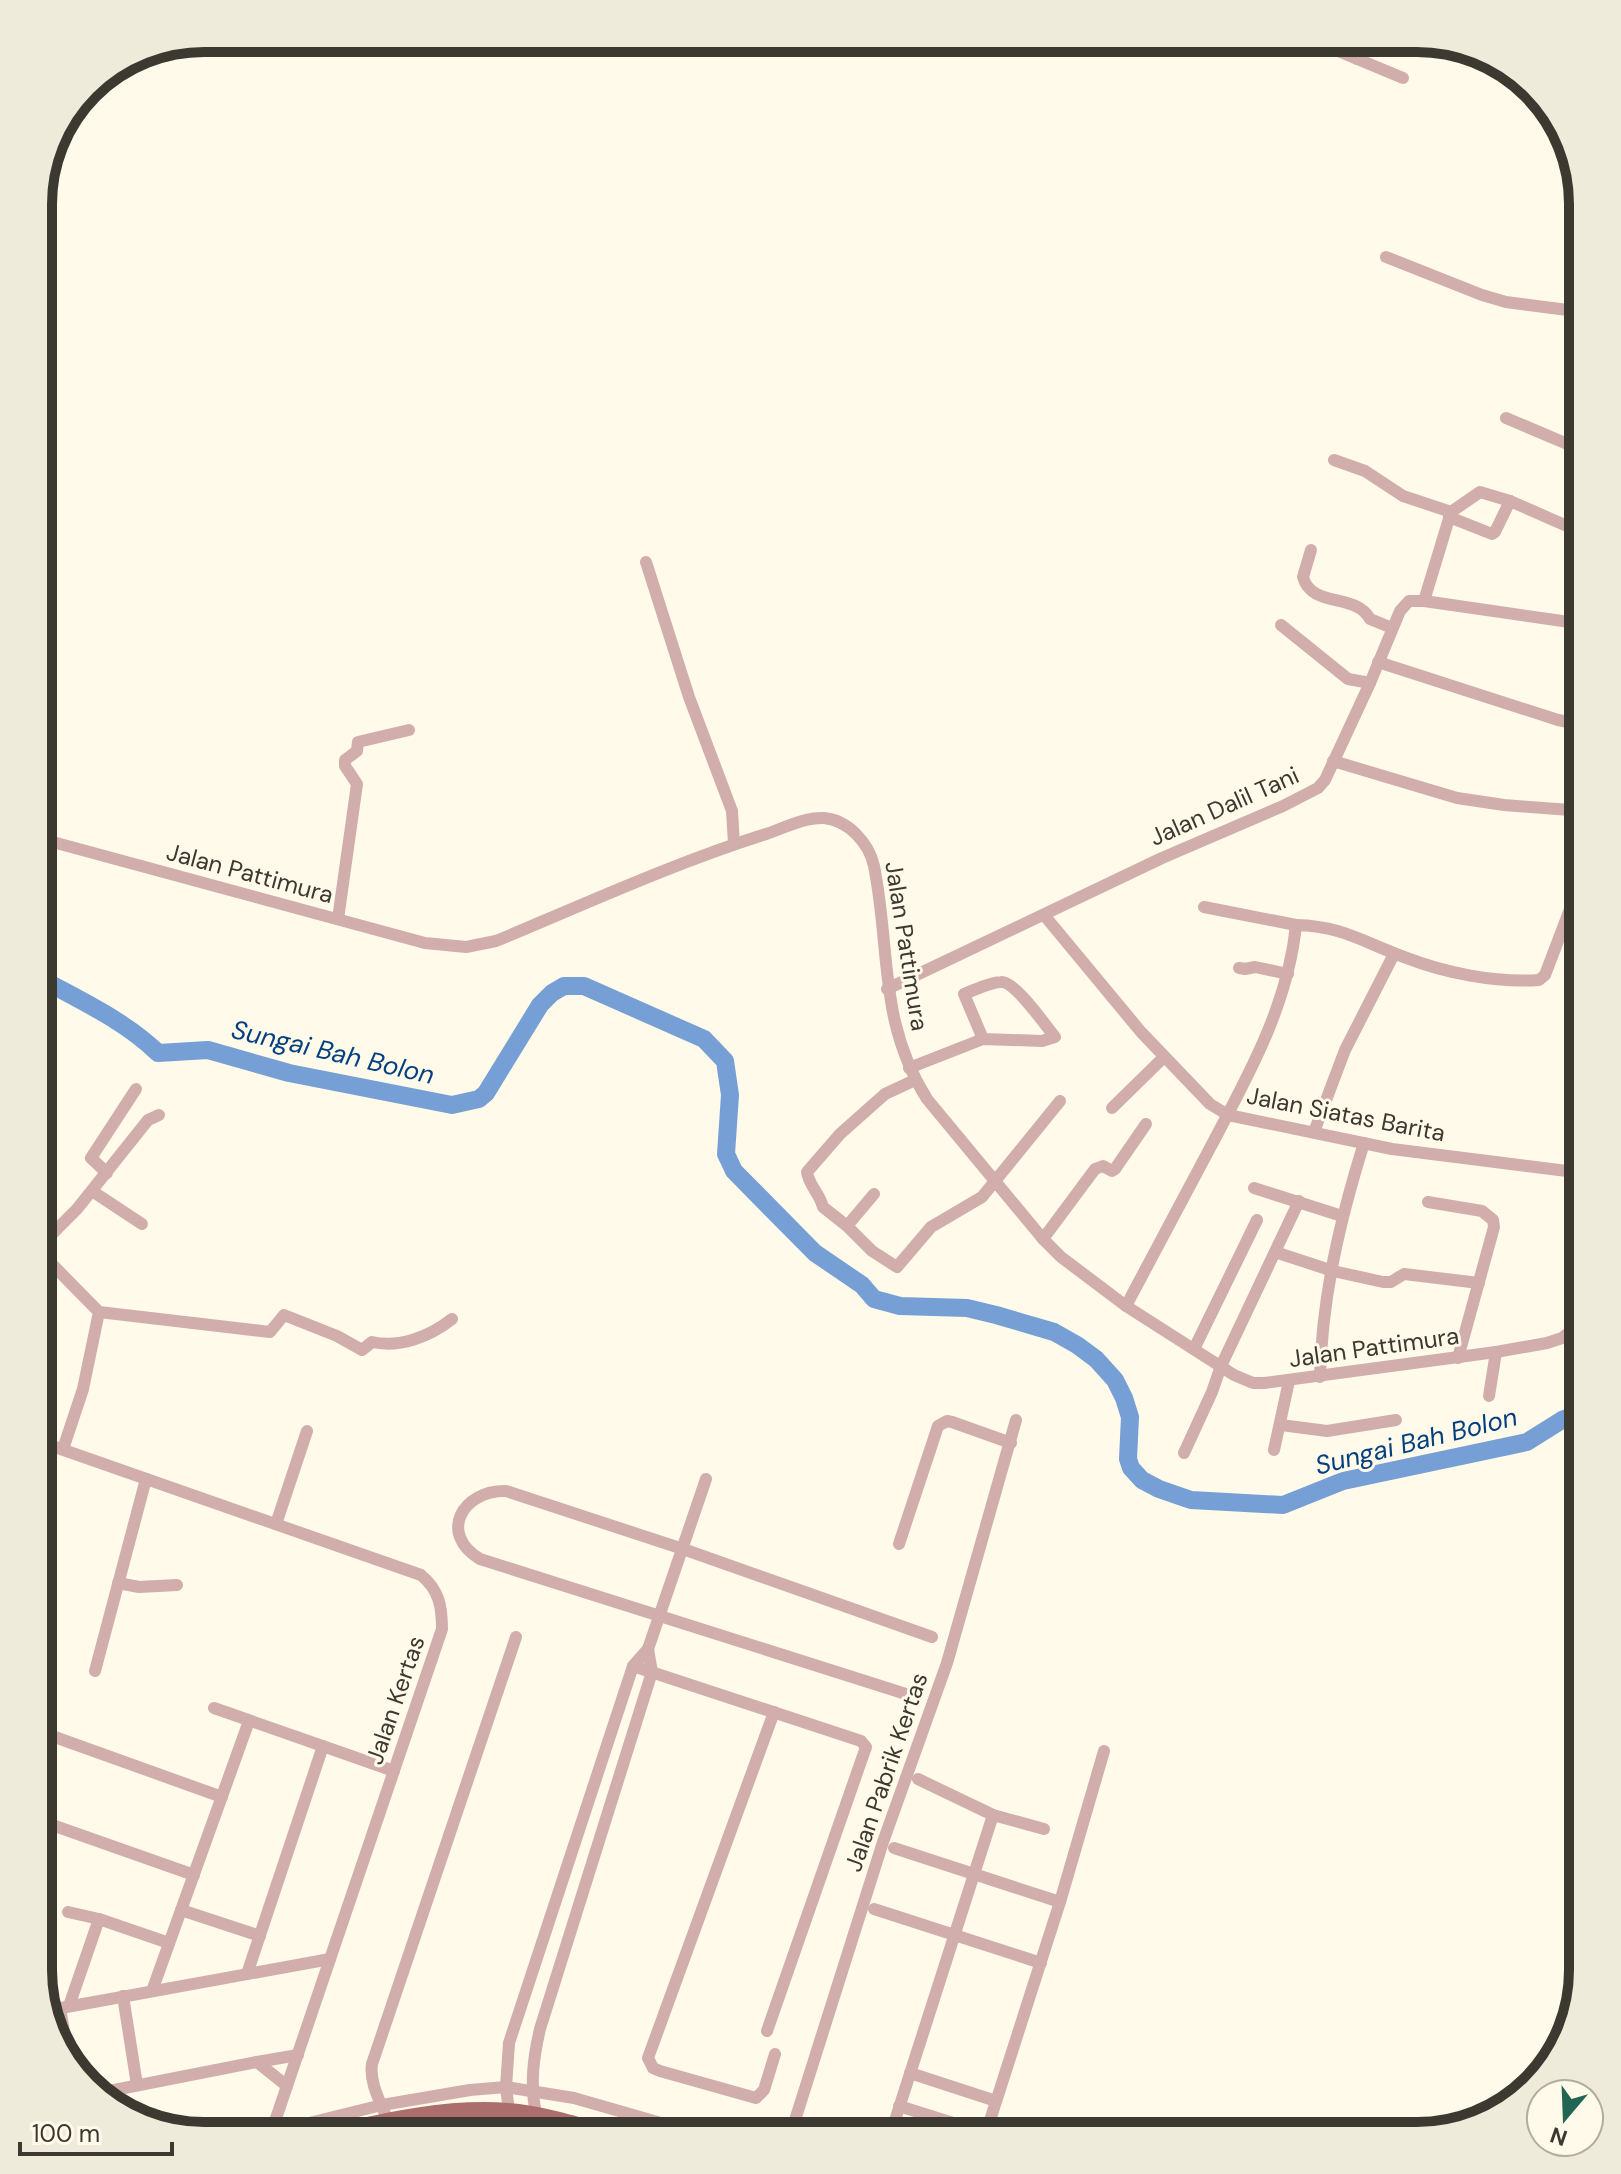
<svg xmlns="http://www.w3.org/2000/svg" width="1621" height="2174" viewBox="0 0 1621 2174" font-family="'DM Sans',sans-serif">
	<rect width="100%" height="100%" fill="#fffae9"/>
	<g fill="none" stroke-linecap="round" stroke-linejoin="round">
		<path stroke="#769fd5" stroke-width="18" d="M38 977C79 1000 124 1020 158 1053L208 1050 289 1073 452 1105 479 1099 486 1093 540 1005 552 993 564 986H584L704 1039 725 1061 730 1095 726 1154 734 1171 815 1253 862 1285 874 1299 900 1306 967 1308 996 1315 1054 1332 1077 1345 1096 1359 1115 1380 1124 1398 1130 1417 1128 1459 1131 1468 1142 1480 1159 1489 1191 1500 1283 1505 1343 1481 1527 1442 1562 1420 1583 1412"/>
		<g stroke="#d1aeac" stroke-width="12">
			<polyline points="1331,48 1403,78"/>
			<polyline points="1357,59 1364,38"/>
			<polyline points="1386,257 1482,295 1506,302 1583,312"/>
			<polyline points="1577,407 1579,371 1583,353"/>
			<polyline points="1506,418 1565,443 1583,454"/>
			<polyline points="1334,460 1365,471 1403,496 1451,512"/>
			<polyline points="1449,517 1492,534 1495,532 1510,501"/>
			<path d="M1311 550 1303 577C1312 609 1355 592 1370 619L1392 628"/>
			<polyline points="646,562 689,697 732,811 734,844"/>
			<polyline points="1424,601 1451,512 1480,492 1510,501 1583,533"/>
			<polyline points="1281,625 1348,679 1370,683"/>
			<polyline points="1378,662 1558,720 1583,725"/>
			<polyline points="1333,761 1457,798 1504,805 1583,811"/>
			<path d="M38 838 425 943 466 947 496 941C585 904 674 863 766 834 784 828 805 817 824 818 848 820 869 843 874 866 891 951 878 1021 927 1099L1043 1239 1061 1257 1126 1306 1234 1375 1253 1383H1264L1496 1352 1547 1343 1562 1338 1583 1322"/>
			<polyline points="1204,907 1296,925"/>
			<polyline points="1044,915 1141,1032 1210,1104 1228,1115 1392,1149 1583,1173"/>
			<polyline points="338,919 357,784 345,766 345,760 357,751 358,742 409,730"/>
			<polyline points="1239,968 1245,969 1255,967 1288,974"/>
			<polyline points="887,989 1162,858 1283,806 1318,788 1325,780 1370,683 1400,611 1409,601 1424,601 1583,624"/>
			<path d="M909 1068 983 1039 1042 1041 1055 1037C1045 1025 1015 981 1001 982 990 982 975 990 964 994L983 1039"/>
			<polyline points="1112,1108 1164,1057"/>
			<polyline points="1314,1132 1345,1050 1394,954"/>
			<polyline points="107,1173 91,1158 136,1089"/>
			<polyline points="1254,1188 1342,1216"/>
			<polyline points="92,1191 142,1224"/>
			<polyline points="874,1194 847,1226 872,1251 897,1267 931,1227 982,1197 1060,1101"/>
			<polyline points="1428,1202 1482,1211 1493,1220 1494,1227 1458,1358"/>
			<path d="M847 1226 823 1207C819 1192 809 1186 807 1172L840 1134 885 1094 915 1080"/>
			<polyline points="1043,1239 1095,1169 1103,1166 1112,1171 1115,1169 1146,1124"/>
			<polyline points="38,1248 77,1209 148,1120 159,1115"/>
			<polyline points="38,1250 99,1312 83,1389 63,1449"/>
			<polyline points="1275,1252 1333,1271 1383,1282 1391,1282 1404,1274 1479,1283"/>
			<path d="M1126 1306C1154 1254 1182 1201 1210 1148 1247 1078 1288 1006 1296 925 1342 926 1363 942 1404 957 1445 973 1495 983 1539 980L1545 975 1583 875"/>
			<path d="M99 1312 270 1332 284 1315 337 1336 362 1350 372 1342C400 1348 429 1337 452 1319"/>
			<polyline points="1194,1349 1257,1220"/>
			<path d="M1320 1377C1322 1296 1340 1220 1364 1143"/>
			<polyline points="1489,1396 1496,1352"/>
			<polyline points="1281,1425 1327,1431 1396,1420"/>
			<path d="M38 1441 421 1575C439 1590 442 1606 442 1629L270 2136"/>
			<polyline points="1274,1450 1289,1381"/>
			<polyline points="1184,1453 1212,1392 1221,1366 1299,1201"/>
			<polyline points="276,1524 307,1431"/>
			<polyline points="899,1544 938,1426 947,1421 952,1422 1011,1443"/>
			<polyline points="118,1583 139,1587 177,1585"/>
			<polyline points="633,1666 861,1741 866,1747 767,2031"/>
			<polyline points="95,1671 146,1479"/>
			<path d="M909 1695 480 1559C438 1534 462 1490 506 1491L683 1549 932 1637"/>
			<polyline points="214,1708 394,1771"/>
			<polyline points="774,1712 648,2058 653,2068 660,2071 756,2098 764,2090 775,2054"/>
			<polyline points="38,1731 222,1797"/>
			<polyline points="993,1815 1044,1829"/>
			<polyline points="38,1820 194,1875"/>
			<polyline points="894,1848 1060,1902"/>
			<polyline points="874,1909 1041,1963"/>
			<polyline points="181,1910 260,1936"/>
			<polyline points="68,1912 99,1919 169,1943"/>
			<polyline points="247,1974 323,1746"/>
			<polyline points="152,1991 249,1721"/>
			<polyline points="123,1996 137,2085"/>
			<polyline points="69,2006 99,1919"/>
			<polyline points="60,2008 70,2066"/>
			<polyline points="50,2010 330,1959"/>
			<polyline points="257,2062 298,2055"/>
			<polyline points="910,2073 996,2101"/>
			<polyline points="99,2093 257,2062 287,2086"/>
			<polyline points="899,2106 985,2133"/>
			<polyline points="509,2111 506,2087 509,2043 633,1666 648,1649 706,1479"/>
			<path d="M536 2115C530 2085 533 2059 540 2029L652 1672 648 1649"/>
			<polyline points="397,2119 401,2136"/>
			<path d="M388 2121C381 2103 369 2083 372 2064L516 1637"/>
			<polyline points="295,2136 305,2124 382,2105 470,2090 506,2087 574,2098 706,2136"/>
			<polyline points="554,2136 558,2120"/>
			<polyline points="790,2136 883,1842 947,1663 1016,1420"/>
			<polyline points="890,2136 993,1815 918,1779"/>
			<polyline points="985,2136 1060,1902 1104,1751"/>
		</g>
		<path stroke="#ab6e6c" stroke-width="16" d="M318 2136C380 2122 444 2106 508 2111 545 2114 581 2126 617 2136"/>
	</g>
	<g text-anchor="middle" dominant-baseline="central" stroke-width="6" stroke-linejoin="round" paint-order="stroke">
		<g font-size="24" fill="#3c3931" stroke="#fffae9">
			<text transform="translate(1224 806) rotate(-24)">Jalan Dalil Tani</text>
			<text transform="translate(250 873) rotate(15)">Jalan Pattimura</text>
			<text transform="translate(907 946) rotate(81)">Jalan Pattimura</text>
			<text transform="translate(1346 1114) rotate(11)">Jalan Siatas Barita</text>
			<text transform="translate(1374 1347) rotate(-8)">Jalan Pattimura</text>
			<text transform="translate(395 1700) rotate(-71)">Jalan Kertas</text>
			<text transform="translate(886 1772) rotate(-71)">Jalan Pabrik Kertas</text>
		</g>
		<g font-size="26" font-style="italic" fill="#044080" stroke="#fffae9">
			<text transform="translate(333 1052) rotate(13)">Sungai Bah Bolon</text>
			<text transform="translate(1416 1441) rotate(-14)">Sungai Bah Bolon</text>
		</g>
	</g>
	<path d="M0 0H1621V2174H0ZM204 52H1417A152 152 0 0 1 1569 204V1970A152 152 0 0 1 1417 2122H204A152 152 0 0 1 52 1970V204A152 152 0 0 1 204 52Z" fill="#efebda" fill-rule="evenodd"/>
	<path fill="none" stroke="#3c3931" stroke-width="10" d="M204 52H1417A152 152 0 0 1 1569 204V1970A152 152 0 0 1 1417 2122H204A152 152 0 0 1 52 1970V204A152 152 0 0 1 204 52Z"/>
	<g transform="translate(1565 2118) rotate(199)"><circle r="38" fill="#fffae9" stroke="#b1ad9f" stroke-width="2"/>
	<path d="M0-6L14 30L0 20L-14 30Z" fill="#236554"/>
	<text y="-12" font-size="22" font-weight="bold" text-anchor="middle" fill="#3c3931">N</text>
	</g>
	<path d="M20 2142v12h152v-12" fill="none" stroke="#3c3931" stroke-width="4"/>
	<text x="32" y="2142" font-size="24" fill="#3c3931" stroke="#fffae9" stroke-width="6" paint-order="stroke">100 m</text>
</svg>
